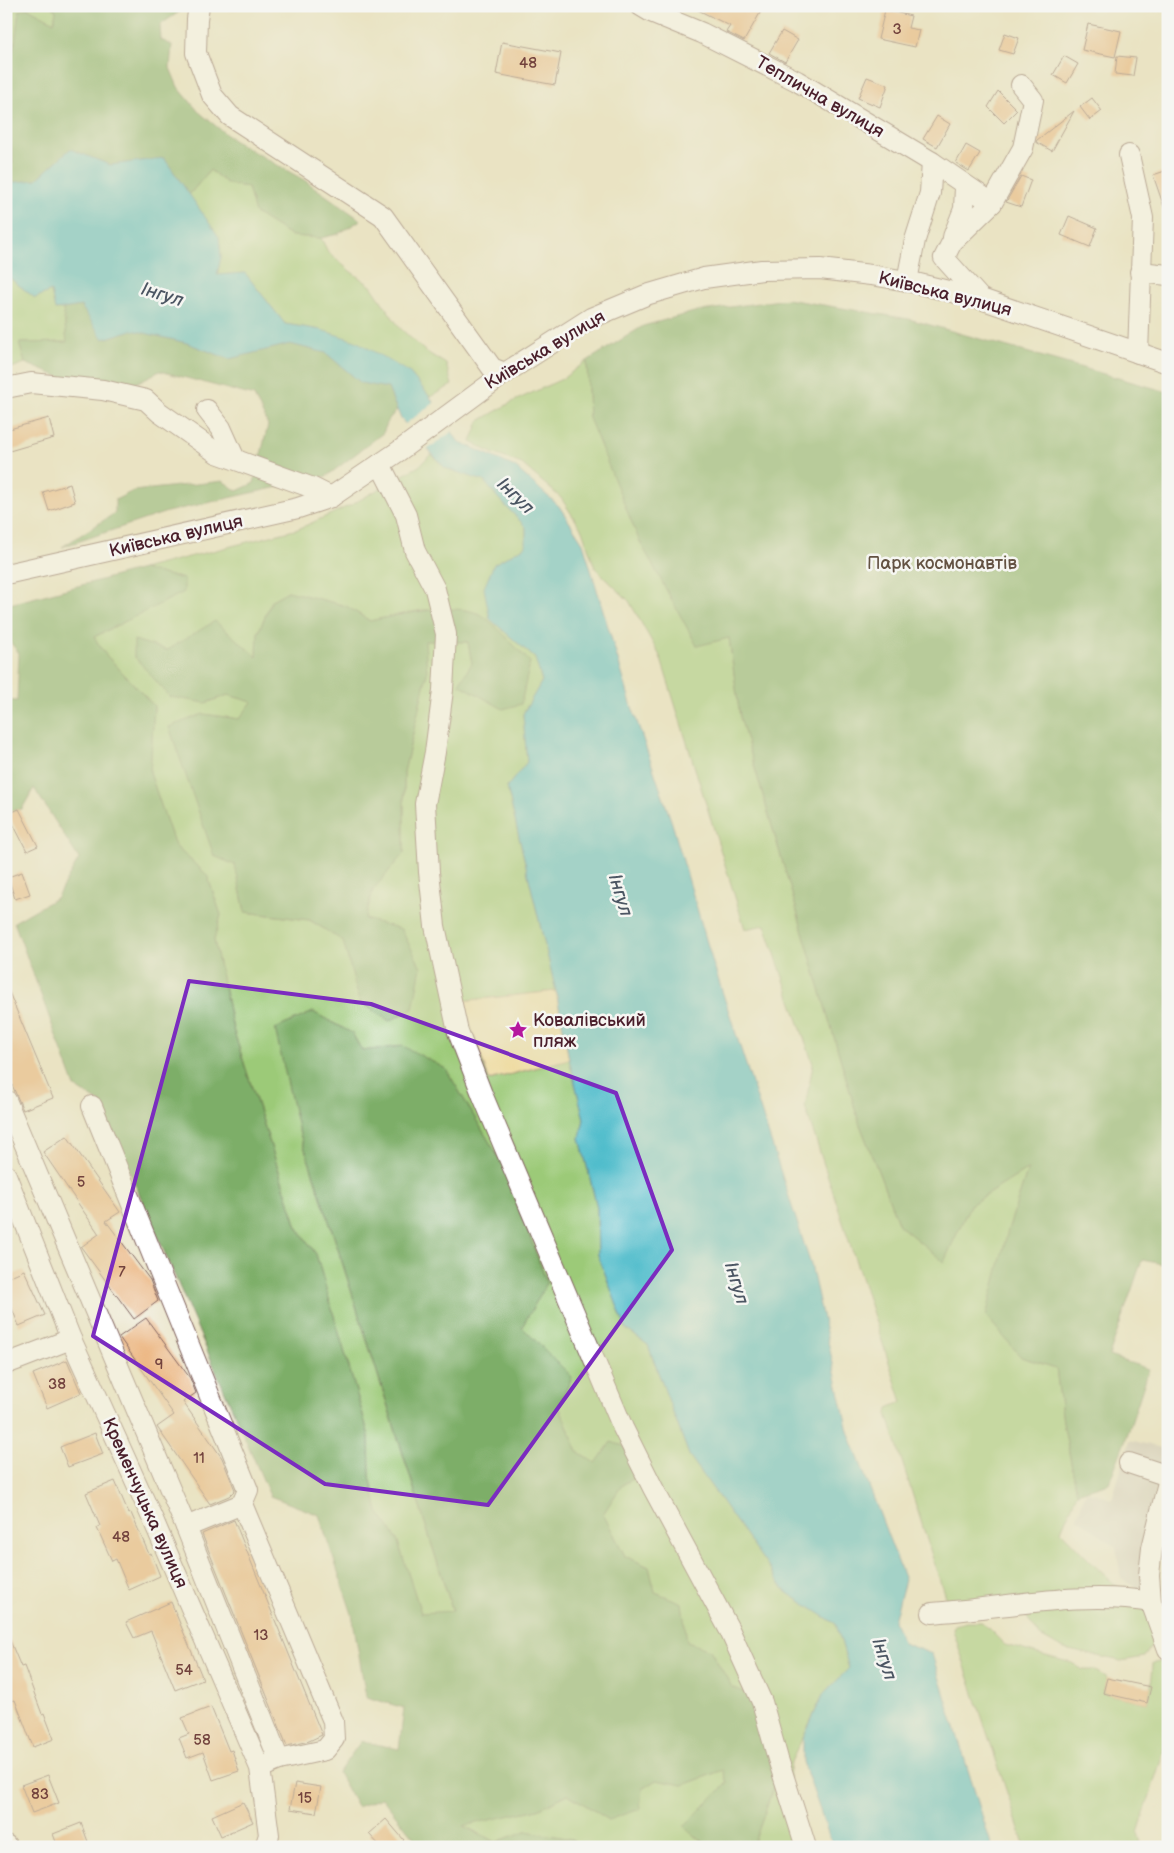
<svg xmlns="http://www.w3.org/2000/svg" width="1174" height="1853" viewBox="0 0 1174 1853" font-family="'Balsamiq Sans',sans-serif">
	<rect width="100%" height="100%" fill="#f6f6f2"/>
	<filter id="ink" filterUnits="userSpaceOnUse"><feTurbulence type="fractalNoise" baseFrequency=".02" numOctaves="2"/><feDisplacementMap in="SourceGraphic" scale="10" xChannelSelector="R" yChannelSelector="G"/><feConvolveMatrix kernelMatrix="1 2 1 2 8 2 1 2 1" color-interpolation-filters="sRGB"/></filter>
	<filter id="wash" filterUnits="userSpaceOnUse"><feTurbulence type="fractalNoise" baseFrequency=".0096" numOctaves="4" result="noise"/><feDisplacementMap in="SourceGraphic" scale="20" xChannelSelector="R" yChannelSelector="G"/><feGaussianBlur stdDeviation="1.12" result="paint"/><feColorMatrix in="noise" values="0 0 0 0 0 0 0 0 0 0 0 0 0 0 0 0 0 1.4 0 .05"/><feComposite in="paint" operator="in"/></filter>
	<g filter="url(#wash)">
		<rect width="100%" height="100%" fill="#eae3c3"/>
		<polygon fill="#cbc3b8" points="1130,1440 1165,1449 1144,1542 1143,1592 1121,1579 1116,1547 1077,1518 1086,1491 1112,1499"/>
		<g fill="#9cca78" stroke="#737452" fill-rule="evenodd">
			<polygon points="6,6 52,6 56,11 54,22 28,8 19,11 15,43 6,75"/>
			<polygon points="6,93 13,163 6,166"/>
			<polygon points="210,170 228,184 248,187 255,213 292,236 321,238 328,252 350,271 371,286 400,328 425,351 446,364 452,385 430,397 410,373 321,330 285,324 245,273 217,275 221,257 219,237 189,195"/>
			<polygon points="6,275 35,298 51,291 55,310 63,309 67,342 19,343 25,363 6,370"/>
			<path d="M587 361 589 418 729 637 740 717 859 1122 899 1225 944 1261 970 1205 1028 1169 1008 1230 1021 1357 1056 1368 1063 1422 1077 1493 1061 1531C1090 1562 1119 1590 1152 1616L1154 1642 1144 1657 1121 1661 1064 1649 1040 1636 1026 1616 1010 1604 956 1607 946 1600 887 1414 888 1408 902 1402 805 1107 813 1064 765 925 745 929 660 656 629 601 595 568 582 530 561 498 522 464 492 453 471 442 479 421 512 402 562 379Z"/>
			<path d="M431 454 445 468 484 481 498 498 526 527V546L494 564 490 619 536 659 542 681 523 714 527 762 507 787 556 991 462 1001 489 1080 569 1059 584 1119 580 1138 597 1207 598 1255 626 1329 648 1345 689 1455 786 1592 836 1624 849 1668 823 1695 791 1762 786 1798 803 1847H728L754 1843 774 1786 769 1750 776 1705 732 1687 710 1650 686 1642 682 1603 655 1592 649 1567 625 1556 603 1514 622 1485 637 1477 611 1442 596 1464 578 1452 559 1406 571 1377 522 1327 403 1046 362 1051 352 1033 298 1128 331 1227 453 1612 421 1613 397 1539 378 1512 370 1476 369 1436 316 1255 297 1227 233 1029 214 940 221 915 207 875 175 846 150 773 154 706 105 654 94 637 183 592 184 579 142 569 298 529 351 505 419 466ZM288 591 346 606 370 621 422 610H465L485 617 503 709 472 663 468 642 424 640 427 673 404 772V852L373 890 365 919 360 1002 343 940 309 920 245 912 203 714 239 719 253 702 228 695 206 703 135 641 167 650 257 657 258 633 272 600Z"/>
			<polygon points="966,1622 982,1622 1005,1645 1072,1663 1083,1670 1094,1670 1107,1678 1103,1693 1147,1703 1151,1687 1153,1664 1164,1660 1168,1664 1168,1737 1138,1833 1142,1847 1025,1847 953,1630 954,1625"/>
			<polygon points="723,1770 727,1783 684,1826 708,1847 578,1847 572,1839 526,1831 496,1842 462,1825 538,1809 568,1794 609,1820 642,1789 656,1780 683,1785"/>
		</g>
		<g fill="#7dae68" stroke="#64664a">
			<polygon points="52,6 182,6 182,10 160,25 161,40 172,45 170,68 178,87 199,112 233,140 304,180 361,220 338,234 321,238 292,236 255,213 248,187 228,184 210,170 189,195 164,158 110,165 70,149 36,180 6,183 6,166 13,163 7,104 6,75 15,43 19,11 28,8 54,22 56,11"/>
			<polygon points="787,299 909,319 1168,392 1168,1265 1142,1260 1109,1356 1149,1369 1127,1436 1109,1483 1077,1493 1063,1422 1056,1368 1021,1357 986,1316 1008,1230 1028,1169 970,1205 944,1262 899,1225 859,1122 740,717 729,638 697,646 639,540 589,418 587,361 643,326 694,312"/>
			<polygon points="81,306 104,339 132,330 187,343 229,359 290,344 326,353 361,383 388,388 397,410 389,419 383,433 327,476 167,512 62,547 115,513 115,500 133,491 223,481 237,491 254,483 268,425 254,396 160,371 128,387 74,383 25,363 19,343 67,342 63,309"/>
			<polygon points="142,569 184,579 184,592 94,637 105,654 154,706 150,773 175,846 207,875 221,915 214,940 233,1029 297,1227 316,1254 369,1436 370,1476 378,1512 397,1539 421,1613 453,1611 331,1227 298,1128 275,1029 313,1012 352,1033 362,1051 403,1046 446,1069 503,1165 547,1283 522,1327 572,1377 559,1406 578,1452 596,1463 611,1442 624,1446 637,1476 622,1485 603,1514 625,1556 649,1567 655,1592 682,1603 687,1642 710,1650 732,1687 776,1705 769,1750 774,1786 754,1843 728,1847 708,1847 684,1826 727,1783 723,1770 683,1785 656,1780 642,1789 640,1809 609,1820 568,1794 538,1809 463,1826 496,1842 526,1831 572,1839 578,1847 421,1847 382,1798 357,1807 338,1773 361,1741 399,1749 404,1708 366,1697 352,1614 319,1515 270,1496 100,1103 75,1087 14,922 56,898 79,859 34,788 22,809 6,812 6,700 17,701 19,653 10,642 6,605"/>
			<path d="M288 591 346 606 370 621C398 615 462 599 486 618 502 631 516 648 530 662L521 704 503 709 459 684 472 663 468 642 425 641 427 673 404 772V853L373 890 365 919 401 929 421 967 413 1009 389 1021 360 1002 343 941 310 920 245 912 235 865 214 856 169 727 203 714 239 719 252 702 228 695 206 703 170 697 134 656V640L167 650 215 621 257 657 258 633 272 600Z"/>
		</g>
		<polygon fill="#eeda9e" stroke="#9c7c64" points="556,991 569,1059 489,1080 462,1001"/>
		<polygon fill="#51bdcc" stroke="#4e6e7c" points="70,149 110,165 164,158 219,237 221,257 217,275 245,273 285,324 321,330 356,341 410,373 430,397 458,441 515,467 559,506 583,543 632,707 672,823 713,963 811,1265 848,1431 905,1580 894,1621 903,1643 932,1654 992,1847 833,1847 803,1762 803,1738 823,1695 849,1668 836,1624 786,1592 689,1455 648,1345 626,1329 598,1255 597,1207 580,1138 584,1119 569,1059 556,991 507,787 527,762 523,714 542,681 535,658 490,619 484,588 494,564 526,546 526,527 498,498 484,481 445,468 401,419 388,388 361,383 326,353 290,344 229,359 187,343 132,330 103,339 81,306 55,310 51,291 35,298 6,275 6,183 36,180"/>
		<polygon fill="#eae3c3" points="436,402 454,430 425,451 404,425"/>
		<g id="blocks">
			<g fill="#ebad72">
				<polygon points="690,6 764,6 744,41 726,32 730,26"/>
				<polygon points="885,10 911,16 908,28 919,30 915,47 878,39"/>
				<polygon points="1088,24 1121,31 1115,57 1082,50"/>
				<polygon points="782,31 798,40 785,62 769,53"/>
				<polygon points="1005,33 1019,38 1013,54 999,50"/>
				<polygon points="502,42 561,53 555,85 496,74"/>
				<polygon points="1064,56 1078,64 1067,83 1053,75"/>
				<polygon points="1117,56 1136,58 1133,76 1115,74"/>
				<polygon points="867,77 888,85 880,107 858,98"/>
				<polygon points="998,91 1017,110 1004,123 988,107"/>
				<polygon points="1092,98 1102,111 1090,120 1080,107"/>
				<polygon points="1074,111 1052,151 1036,142 1037,140"/>
				<polygon points="937,116 950,124 937,147 923,139"/>
				<polygon points="966,145 980,153 969,171 956,163"/>
				<polygon points="1168,170 1168,210 1165,210 1153,175"/>
				<polygon points="1021,176 1031,180 1021,207 1006,202"/>
				<polygon points="1069,216 1097,228 1090,247 1061,235"/>
				<polygon points="49,418 54,438 6,452 6,430"/>
				<polygon points="70,484 75,502 49,511 43,492"/>
				<polygon points="19,809 38,846 27,851 8,814"/>
				<polygon points="22,872 30,894 15,899 8,877"/>
				<polygon points="6,985 53,1098 23,1110 6,1071"/>
				<polygon points="67,1136 120,1212 106,1221 150,1280 158,1301 134,1319 81,1247 99,1234 43,1152"/>
				<polygon points="24,1270 45,1315 19,1326 9,1301 6,1302 6,1278"/>
				<polygon points="146,1318 190,1378 196,1393 183,1402 222,1458 235,1490 229,1496 210,1504 157,1427 174,1415 119,1337"/>
				<polygon points="67,1360 81,1393 47,1408 33,1374"/>
				<polygon points="95,1433 103,1454 68,1467 60,1447"/>
				<polygon points="115,1481 129,1514 131,1513 149,1554 151,1553 160,1576 129,1590 116,1559 112,1561 97,1528 100,1526 86,1493"/>
				<polygon points="234,1520 322,1735 309,1741 287,1746 202,1534"/>
				<polygon points="171,1602 203,1679 175,1690 151,1631 134,1638 126,1622"/>
				<polygon points="6,1631 21,1667 24,1666 42,1714 44,1713 54,1739 33,1747 15,1700 12,1701 6,1685"/>
				<polygon points="1107,1678 1151,1687 1147,1703 1103,1693"/>
				<polygon points="211,1707 229,1751 232,1750 239,1771 213,1780 203,1752 187,1758 179,1738 189,1734 182,1718"/>
				<polygon points="48,1775 59,1803 32,1813 21,1785"/>
				<polygon points="295,1783 321,1787 316,1813 290,1809"/>
				<polygon points="243,1802 253,1822 221,1836 212,1816"/>
				<polygon points="386,1819 404,1840 397,1847 381,1847 369,1834"/>
				<polygon points="81,1823 90,1847 58,1847 53,1834"/>
			</g>
		</g>
	</g>
	<g filter="url(#ink)">
		<use href="#blocks" fill-opacity="0" stroke="#826460" stroke-width="1"/>
		<g fill="none" stroke-linecap="round" stroke-linejoin="round">
			<g stroke="#826460" stroke-width="22">
				<g id="minor">
					<polyline points="199,6 197,19 196,53 212,95 230,116 383,216 492,368 505,373"/>
					<polyline points="641,6 651,12 702,33 797,81 932,162 992,203"/>
					<polyline points="1129,155 1143,218 1138,353"/>
					<polyline points="953,237 964,209 965,187"/>
					<polyline points="1140,272 1168,275"/>
					<polyline points="907,281 915,240 930,193 932,162"/>
					<polyline points="981,299 944,258 952,242 992,203 1023,148 1033,100 1021,85"/>
					<polyline points="6,388 31,383 103,390 146,400 159,412 217,453 313,488 331,497"/>
					<polyline points="207,410 221,428 235,459"/>
					<polyline points="380,464 406,515 415,551 435,589 446,634 443,690 435,752 425,804 429,872 435,926 458,1032 482,1094 623,1428 653,1488 729,1629 762,1702 778,1759 806,1847"/>
					<polyline points="6,574 298,508 331,497 399,451 505,373 591,318 646,295 704,278 762,270 820,269 871,275 907,281 981,299 1168,363"/>
					<polyline points="6,1100 186,1527 279,1760"/>
					<polyline points="92,1106 248,1490 242,1504 186,1527"/>
					<polyline points="6,1175 71,1339 154,1522 260,1768 269,1835 265,1847"/>
					<polyline points="6,1364 71,1339"/>
					<polyline points="1129,1463 1168,1476"/>
					<polyline points="1168,1482 1152,1548 1149,1575 1151,1602 1168,1649"/>
					<polyline points="242,1504 333,1721 334,1739 325,1750 279,1760 267,1765"/>
					<path d="M932 1613C1004 1608 1081 1590 1151 1602"/>
					<polyline points="6,1845 7,1847"/>
				</g>
			</g>
			<use href="#minor" stroke="#fff" stroke-width="20"/>
		</g>
	</g>
	<path d="M0 0H1174V1853H0ZM189 981 371 1004 616 1093 672 1250 488 1505 325 1484 93 1336Z" fill="#eae3c3" fill-opacity=".55" fill-rule="evenodd"/>
	<path fill="none" stroke="#7b2cbf" stroke-width="4" stroke-linejoin="round" d="M189 981 371 1004 616 1093 672 1250 488 1505 325 1484 93 1336Z"/>
	<defs>
		<g id="sight-bare" transform="scale(1.5)"><path d="M0-6L1.8-2.2L6-1.7L2.9 1.2L3.7 5.4L0 3.3L-3.7 5.4L-2.9 1.2L-6-1.7L-1.8-2.2Z" fill="#b5179e" stroke="#f6f6f2" stroke-width="2.5" paint-order="stroke"/></g>
	</defs>
	<g fill-rule="evenodd">
		<use href="#sight-bare" x="518" y="1030"/>
	</g>
	<g text-anchor="middle" dominant-baseline="central" stroke-width="5" stroke-linejoin="round" paint-order="stroke">
		<g font-size="15" fill="#72423d">
			<text x="897" y="29">3</text>
			<text x="528" y="63">48</text>
			<text x="81" y="1182">5</text>
			<text x="122" y="1272">7</text>
			<text x="159" y="1364">9</text>
			<text x="57" y="1384">38</text>
			<text x="199" y="1458">11</text>
			<text x="121" y="1537">48</text>
			<text x="261" y="1635">13</text>
			<text x="184" y="1670">54</text>
			<text x="202" y="1740">58</text>
			<text x="40" y="1794">83</text>
			<text x="305" y="1798">15</text>
		</g>
		<g font-size="18" fill="#4a1f2b" stroke="#f6f6f2">
			<text transform="translate(820 97) rotate(30)">Теплична вулиця</text>
			<text transform="translate(945 294) rotate(14)">Київська вулиця</text>
			<text transform="translate(545 350) rotate(-31)">Київська вулиця</text>
			<text transform="translate(176 536) rotate(-13)">Київська вулиця</text>
			<text transform="translate(145 1503) rotate(66)">Кременчуцька вулиця</text>
		</g>
		<g font-size="18" fill="#635242" stroke="#f6f6f2">
			<text x="942" y="563">Парк космонавтів</text>
		</g>
		<g font-size="18" fill="#4a1f2b" stroke="#f6f6f2" text-anchor="start">
			<text x="533" y="1020">Ковалівський<tspan x="533" dy="21">пляж</tspan></text>
		</g>
		<g font-size="19" font-style="italic" fill="#4c5663" stroke="#f6f6f2">
			<text transform="translate(162 295) rotate(17)">Інгул</text>
			<text transform="translate(515 496) rotate(44)">Інгул</text>
			<text transform="translate(620 895) rotate(73)">Інгул</text>
			<text transform="translate(736 1283) rotate(73)">Інгул</text>
			<text transform="translate(884 1659) rotate(72)">Інгул</text>
		</g>
	</g>
	<rect width="1174" height="1853" fill="none" stroke="#f6f6f2" stroke-width="25"/>
</svg>
